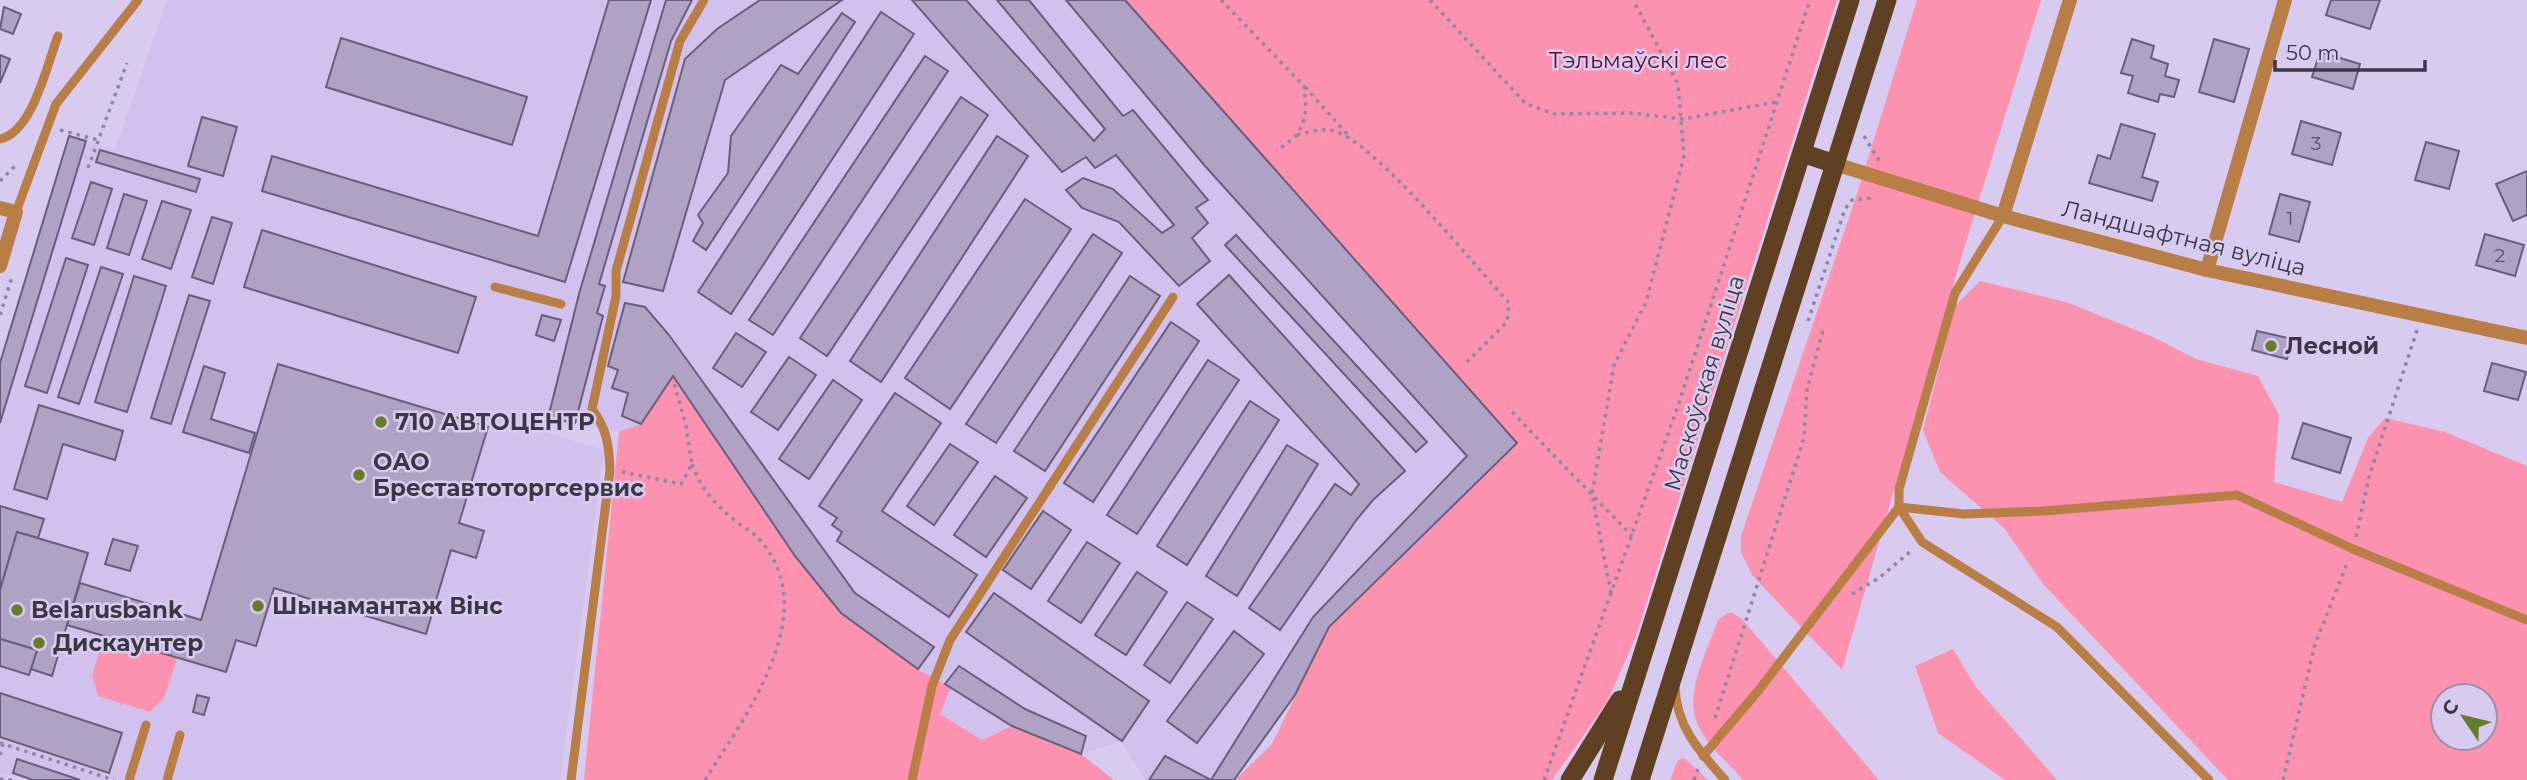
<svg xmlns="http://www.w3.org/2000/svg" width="2527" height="780" viewBox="0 0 2527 780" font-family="Montserrat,sans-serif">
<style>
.built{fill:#d2c1ed}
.green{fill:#fc92b0;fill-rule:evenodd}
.building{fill:#b0a2c5;stroke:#6a5d7d;stroke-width:2}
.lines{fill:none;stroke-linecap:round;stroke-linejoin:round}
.path{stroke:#9187a1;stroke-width:3.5;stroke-dasharray:3.5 5;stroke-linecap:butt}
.service{stroke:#b87e46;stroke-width:9}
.minor{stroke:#b87e46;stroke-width:14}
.trunk{stroke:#604022;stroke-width:19}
.poi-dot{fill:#667b2c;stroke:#d9cbf0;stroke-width:2.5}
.labels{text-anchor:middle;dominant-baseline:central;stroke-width:5;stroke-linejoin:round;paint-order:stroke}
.number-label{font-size:19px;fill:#595265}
.park-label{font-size:23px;fill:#5e092d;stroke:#d9cbf0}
.street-label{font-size:23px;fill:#3c3745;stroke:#d9cbf0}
.poi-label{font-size:23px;font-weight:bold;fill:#3c3745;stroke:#d9cbf0;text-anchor:start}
</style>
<rect width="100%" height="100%" fill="#d9cbf0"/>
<polygon class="built" points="167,0 1125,0 1517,443 1329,627 1295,695 1234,780 1145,780 1121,741 1081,754 1012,726 982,740 940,714 950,687 918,669 841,613 795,556 641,424 619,432 549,418 545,432 604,450 560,780 33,780 0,773 0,363 69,136 115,150"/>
<g class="green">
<polygon points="1125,0 1837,0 1635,639 1607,702 1552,780 1235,780 1272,744 1329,627 1517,443"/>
<polygon points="1917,0 2041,0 1962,255 1842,670 1752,575 1741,552 1741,536 1857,194"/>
<path d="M1980 281 2069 303 2153 337 2196 359 2258 376 2279 415 2274 482 2342 502 2368 438 2385 418 2445 432 2527 466V780H2228L2044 585 2004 528 1940 472 1923 430 1955 306ZM2443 696H2485V738H2443Z"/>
<polygon points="673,376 795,556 841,613 917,669 951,687 940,714 982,740 1012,726 1081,754 1114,780 584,780 619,432 641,424"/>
<path d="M1727 613H1733L1743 620 1879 780H1743C1729 763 1707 746 1698 725 1683 694 1708 650 1718 620Z"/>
<polygon points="105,636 177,658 164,698 150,712 98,696 92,675"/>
<polygon points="1953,649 1976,687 2057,780 2005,780 1938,733 1915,666"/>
<polygon points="1684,758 1708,780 1670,780 1678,760"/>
</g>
<g class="building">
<polygon points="609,0 651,0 565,282 262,191 272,156 538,236"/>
<polygon points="666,0 692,0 671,41 599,284 605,286 597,313 603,316 575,423 548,418 579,294"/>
<polygon points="760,0 842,0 725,80 663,291 623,282 685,59 717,29"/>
<polygon points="912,0 966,0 1094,141 1105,129 997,0 1029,0 1123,116 1133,110 1208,200 1196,208 1208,223 1192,238 1210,261 1179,286 1119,222 1082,208 1066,190 1083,178 1113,189 1162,233 1174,225 1116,155 1095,168 1086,157 1062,172"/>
<polygon points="1066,0 1125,0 1517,443 1329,627 1295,695 1234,780 1211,780 1313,617 1467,456 1205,166"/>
<polygon points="2331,0 2380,0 2370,29 2326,15"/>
<polygon points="4,7 21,14 13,34 0,29"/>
<polygon points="881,12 914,34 731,314 698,292"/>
<polygon points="842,13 855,22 706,250 693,241 703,223 698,215 728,173 731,136 781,65 798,74"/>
<polygon points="341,38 527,97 512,145 326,87"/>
<polygon points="2132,39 2154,46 2151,58 2168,64 2165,76 2179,80 2174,97 2160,94 2158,102 2128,93 2133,76 2121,73"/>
<polygon points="2214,39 2249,49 2234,102 2199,92"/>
<polygon points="2320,52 2360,64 2353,89 2312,77"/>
<polygon points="0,55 10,59 0,83"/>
<polygon points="925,56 948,71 773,335 749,320"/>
<polygon points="961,97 988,115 827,356 800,338"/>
<polygon points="202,117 237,127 223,176 188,166"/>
<polygon points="2301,121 2341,133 2332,165 2292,154"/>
<polygon points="2121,124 2155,134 2142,177 2158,182 2152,201 2089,183 2098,155 2110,159"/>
<polygon points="69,136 86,141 0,423 0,363"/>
<polygon points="997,136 1028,156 881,382 850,361"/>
<polygon points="2426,142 2459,151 2449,189 2415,180"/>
<polygon points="100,150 200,179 196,192 96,162"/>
<polygon points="2527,171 2527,215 2513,221 2496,184"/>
<polygon points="91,182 112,189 94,245 72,238"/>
<polygon points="124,194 147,201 129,255 107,248"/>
<polygon points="2280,194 2310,202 2299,242 2269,234"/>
<polygon points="1025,199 1071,229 950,409 905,378"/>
<polygon points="162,201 191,210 171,269 142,259"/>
<polygon points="212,217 232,223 213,284 192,277"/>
<polygon points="262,230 476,297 458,353 244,287"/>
<polygon points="1093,234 1122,253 996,443 966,424"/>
<polygon points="2485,234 2524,245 2515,276 2476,265"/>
<polygon points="1236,235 1427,442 1416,452 1225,245"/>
<polygon points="66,258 88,265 47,393 25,386"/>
<polygon points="101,267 123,274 79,404 58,397"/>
<polygon points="1229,275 1405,471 1373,500 1357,519 1280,630 1249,608 1335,484 1351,495 1359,484 1197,304"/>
<polygon points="134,276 166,286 127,412 95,402"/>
<polygon points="1130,276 1160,296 1045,471 1014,451"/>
<polygon points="189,295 210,301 171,424 151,418"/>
<polygon points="625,303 645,307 669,335 855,593 934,647 918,669 841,613 795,556 673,376 641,424 622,416 628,393 612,388 618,370 608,366"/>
<polygon points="542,315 561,320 554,341 536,335"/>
<polygon points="1171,322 1199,341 1093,502 1064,483"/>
<polygon points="2257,331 2292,339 2287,359 2252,350"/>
<polygon points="736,333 766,352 742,387 713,368"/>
<polygon points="789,357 816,375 778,430 751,412"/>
<polygon points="1208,360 1239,380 1137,534 1107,515"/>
<polygon points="2492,363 2526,372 2518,400 2484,391"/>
<polygon points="278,364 488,427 459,523 484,531 476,558 451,550 426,634 274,588 256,646 236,640 226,672 67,625 80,583 201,620"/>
<polygon points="204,366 225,373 211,419 255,433 249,453 183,432"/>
<polygon points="833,380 862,400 809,479 779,459"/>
<polygon points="895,393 941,423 882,511 977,575 949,617 837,541 842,532 832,525 837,518 819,506"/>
<polygon points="1250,401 1279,420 1187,565 1157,546"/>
<polygon points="39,405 123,431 115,460 63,444 47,499 14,489"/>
<polygon points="2303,423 2351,438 2340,473 2292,458"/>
<polygon points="950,444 978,462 934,525 907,506"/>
<polygon points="1287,445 1318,464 1237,596 1206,576"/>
<polygon points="995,476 1027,498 986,557 954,535"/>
<polygon points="0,506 44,519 38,538 17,532 0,590"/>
<polygon points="1043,511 1071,530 1031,589 1003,570"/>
<polygon points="17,532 88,553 52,676 31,669 37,650 0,639 0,590"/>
<polygon points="113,539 138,546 130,571 105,564"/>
<polygon points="1087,542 1120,563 1081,623 1048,601"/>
<polygon points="1137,572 1167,592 1126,655 1095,635"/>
<polygon points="994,593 1149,701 1122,741 966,632"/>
<polygon points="1187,602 1213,619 1170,683 1144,665"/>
<polygon points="1234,631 1264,654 1197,743 1167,721"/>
<polygon points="0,639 37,650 29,675 0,666"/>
<polygon points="959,666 1025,709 1086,736 1081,754 1012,726 945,684"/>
<polygon points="0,693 122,733 109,773 0,737"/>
<polygon points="197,695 209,698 204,715 193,712"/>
<polygon points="1165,756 1211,780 1149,780"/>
<polygon points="17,759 80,780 33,780 13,773"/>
</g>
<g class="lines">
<g class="path">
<polyline points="1221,0 1304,86 1306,109 1303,123 1297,135 1277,151"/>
<polyline points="1430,0 1526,104 1555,114 1631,113 1683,119 1776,102"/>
<polyline points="1305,87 1349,136"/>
<polyline points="60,130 98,140"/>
<path d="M1297 135C1309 132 1322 128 1334 131 1374 141 1477 268 1509 303L1507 322 1467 362"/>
<polyline points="1864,136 1880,162"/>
<polyline points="88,168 127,63"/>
<polyline points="0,181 18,163"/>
<polyline points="0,315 12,277"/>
<polyline points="1808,321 1845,209 1852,200 1870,198 1871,193"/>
<polyline points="1512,412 1632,536"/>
<path d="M692 464C701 489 716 506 737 522 744 528 753 532 758 538 826 610 745 716 705 780"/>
<polyline points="622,472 681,484 692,464 686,426 674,383"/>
<polyline points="2356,537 2369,477 2417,330"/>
<polyline points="1611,593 1592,494 1614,365 1646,302 1684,156 1678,84 1633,0"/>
<polyline points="1852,594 1879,578 1911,551"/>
<polyline points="1715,718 1804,438 1807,389 1824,327"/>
<polyline points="0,743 114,780"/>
<polyline points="0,755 3,744"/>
<polyline points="0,779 13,780"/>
<polyline points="1544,780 1678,406 1810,0"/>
<polyline points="1694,780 1698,769"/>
<polyline points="2283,780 2315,644 2348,561"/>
</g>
<g class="service">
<path d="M0 139C33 132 47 64 58 36"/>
<polyline points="16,212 56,104 138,0"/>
<polyline points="2003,216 1955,293 1899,489 1899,507 1922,542 2057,627 2209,780"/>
<polyline points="495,287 561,304"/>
<path d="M1675 686C1676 726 1699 751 1725 780"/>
<polyline points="1703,756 1758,691 1899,507 1964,514 2044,511 2237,495 2353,549 2527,620"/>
<polyline points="129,780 146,725"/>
<polyline points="167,780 180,735"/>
<path d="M571 780 610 470C609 445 607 429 592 409L616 296V271L680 41 704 0"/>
<polyline points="912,780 932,686 950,640 1173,297"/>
</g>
<g class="minor">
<polyline points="1835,164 2003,216 2207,270 2527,338"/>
<polyline points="0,208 16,212 0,266"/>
<polyline points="2003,216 2070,0"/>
<polyline points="2207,270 2285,0"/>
</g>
<g class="trunk">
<polyline points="1802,153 1835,164"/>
<polyline points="1570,780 1620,700"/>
<polyline points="1603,780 1850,0"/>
<polyline points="1640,780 1887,0"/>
</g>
</g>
<g class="poi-dot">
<circle cx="2271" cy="346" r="7"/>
<circle cx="381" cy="422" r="7"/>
<circle cx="359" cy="475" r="7"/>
<circle cx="258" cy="606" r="7"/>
<circle cx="17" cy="610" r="7"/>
<circle cx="39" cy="643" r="7"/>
</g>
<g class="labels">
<g class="number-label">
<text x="2316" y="143">3</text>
<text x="2290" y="218">1</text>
<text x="2500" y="255">2</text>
</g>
<g class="park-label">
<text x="1638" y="60">Тэльмаўскі лес</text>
</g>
<g class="street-label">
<text transform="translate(2184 238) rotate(14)">Ландшафтная вуліца</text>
<text transform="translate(1704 383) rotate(-73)">Маскоўская вуліца</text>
</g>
<g class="poi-label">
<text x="2285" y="346">Лесной</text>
<text x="395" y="422">710 АВТОЦЕНТР</text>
<text x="373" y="462">ОАО<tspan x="373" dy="26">Бреставтоторгсервис</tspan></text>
<text x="272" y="606">Шынамантаж Вінс</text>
<text x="31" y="610">Belarusbank</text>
<text x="53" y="643">Дискаунтер</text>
</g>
</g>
<g transform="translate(2464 717) rotate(305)"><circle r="33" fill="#d9cbf0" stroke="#9a90ac" stroke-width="2"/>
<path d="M0-5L12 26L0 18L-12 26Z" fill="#667b2c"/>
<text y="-10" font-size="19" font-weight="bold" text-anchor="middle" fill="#3c3745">С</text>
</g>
<path d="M2275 60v10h150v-10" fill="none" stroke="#3c3745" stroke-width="3.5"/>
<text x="2286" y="60" font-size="21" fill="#3c3745" stroke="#d9cbf0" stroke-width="5" paint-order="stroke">50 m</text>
</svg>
